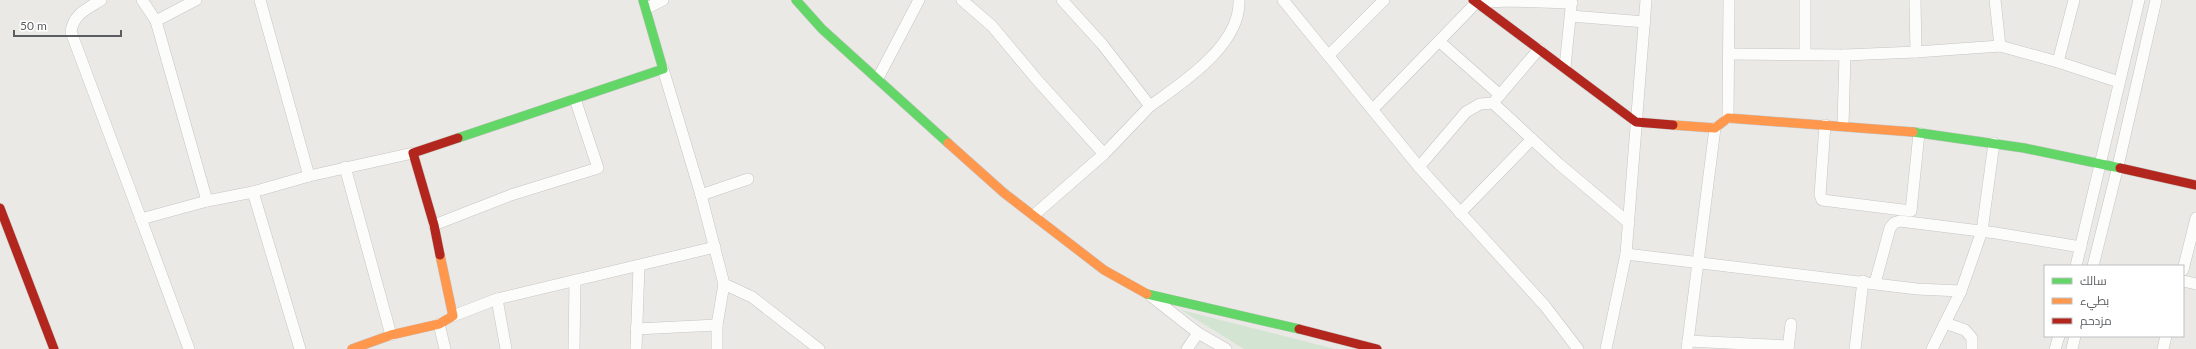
<svg xmlns="http://www.w3.org/2000/svg" width="2196" height="349" viewBox="0 0 2196 349" font-family="Lato,Cairo,sans-serif">
<style>
.green{fill:#d4e4d3}
.lines{fill:none;stroke-linecap:round;stroke-linejoin:round}
.street-casing{stroke:#c6c5c5;stroke-width:12}
.fast-casing{stroke:#c5c5c5;stroke-width:10}
.slow-casing{stroke:#c5c5c5;stroke-width:10}
.jam-casing{stroke:#c5c5c5;stroke-width:10}
.street{stroke:#fcfcfb;stroke-width:11}
.fast{stroke:#63d668;stroke-width:9}
.slow{stroke:#ff974d;stroke-width:9}
.jam{stroke:#b3261e;stroke-width:9}
</style>
<rect width="100%" height="100%" fill="#eae9e5"/>
<polygon class="green" points="1181,310 1335,349 1244,349"/>
<g class="lines">
<defs>
<g id="street">
<path d="M101 0C87 9 73 14 71 32L141 219 207 201 253 192 309 176 413 153"/>
<polyline points="142,0 156,21 196,0"/>
<polyline points="260,0 309,176"/>
<polyline points="962,0 992,26 1038,81 1104,154"/>
<polyline points="1283,0 1419,167 1545,306 1578,349"/>
<polyline points="1915,0 1916,52 2000,46 2058,62 2119,82"/>
<polyline points="1995,0 2000,46"/>
<polyline points="647,8 663,0"/>
<polyline points="1571,16 1645,22"/>
<polyline points="156,21 207,201"/>
<polyline points="1440,42 1500,95"/>
<polyline points="1729,54 1845,55 1916,52"/>
<polyline points="1805,54 1805,0"/>
<polyline points="1329,55 1384,0"/>
<polyline points="2058,62 2074,0"/>
<polyline points="1565,67 1571,8"/>
<polyline points="663,69 701,195 724,284 752,297 819,349"/>
<polyline points="878,78 919,0"/>
<polyline points="1493,103 1559,164 1629,223"/>
<path d="M1150 106C1182 83 1241 45 1239 0"/>
<polyline points="1373,109 1476,3 1506,1 1572,3"/>
<polyline points="1728,118 1729,0"/>
<polyline points="1825,125 1820,195 1822,200 1911,211 1919,133"/>
<polyline points="1843,125 1845,55"/>
<polyline points="345,167 391,335"/>
<polyline points="1419,167 1466,112 1480,104 1493,103 1539,49"/>
<polyline points="253,192 300,349"/>
<polyline points="701,195 748,179"/>
<polyline points="1460,213 1532,139"/>
<polyline points="1034,215 1104,154 1150,106 1102,44 1062,0"/>
<polyline points="141,219 189,349"/>
<polyline points="434,225 511,195 598,168 575,99"/>
<polyline points="1626,254 1917,289 1961,291 1932,349"/>
<polyline points="2076,266 2139,0"/>
<polyline points="2093,266 2118,166 2156,0"/>
<polyline points="2183,270 2196,218"/>
<polyline points="2183,281 2196,284"/>
<polyline points="1875,283 1890,228 1894,223 1900,221 1996,233 2081,247"/>
<polyline points="1961,291 1982,231 1994,143"/>
<polyline points="1152,297 1198,333 1226,349"/>
<polyline points="497,299 506,349"/>
<polyline points="453,316 497,299 715,247"/>
<polyline points="1945,323 1965,330 1972,338 1972,349"/>
<polyline points="439,324 445,349"/>
<polyline points="636,329 717,325"/>
<polyline points="1688,341 1788,346"/>
<polyline points="574,349 575,280"/>
<polyline points="636,349 639,266"/>
<polyline points="717,349 717,325 724,284"/>
<polyline points="1187,349 1198,333"/>
<polyline points="1606,349 1626,254 1646,0"/>
<polyline points="1687,349 1715,128"/>
<polyline points="1788,349 1791,324"/>
<polyline points="1855,349 1863,281"/>
<polyline points="2055,349 2059,336"/>
<polyline points="2072,349 2075,336"/>
<polyline points="2163,349 2166,336"/>
</g>
<g id="fast">
<polyline points="796,0 822,29 948,143"/>
<polyline points="1913,132 2024,148 2120,168"/>
<polyline points="458,138 663,69 643,0"/>
<polyline points="1147,294 1299,329"/>
</g>
<g id="slow">
<polyline points="1673,125 1715,128 1728,118 1913,132"/>
<polyline points="948,143 1004,193 1104,270 1147,294"/>
<polyline points="352,349 391,335 439,324 453,316 440,255"/>
</g>
<g id="jam">
<polyline points="1473,0 1636,122 1673,125"/>
<polyline points="2120,168 2196,185"/>
<polyline points="0,208 54,349"/>
<polyline points="440,255 434,225 413,153 458,138"/>
<polyline points="1299,329 1377,349"/>
</g>
</defs>
<use href="#street" class="street-casing"/>
<use href="#fast" class="fast-casing"/>
<use href="#slow" class="slow-casing"/>
<use href="#jam" class="jam-casing"/>
<use href="#street" class="street"/>
<use href="#fast" class="fast"/>
<use href="#slow" class="slow"/>
<use href="#jam" class="jam"/>
</g>
<rect x="2044" y="265" width="140" height="72" fill="#ffffff" stroke="#bdbfc0"/>
<rect x="2052" y="278" width="20" height="6" fill="#63d668" stroke="#bdbfc0"/>
<text x="2080" y="285" font-size="12" fill="#5b5e61">سالك</text>
<rect x="2052" y="298" width="20" height="6" fill="#ff974d" stroke="#bdbfc0"/>
<text x="2080" y="305" font-size="12" fill="#5b5e61">بطيء</text>
<rect x="2052" y="318" width="20" height="6" fill="#b3261e" stroke="#bdbfc0"/>
<text x="2080" y="325" font-size="12" fill="#5b5e61">مزدحم</text>
<path d="M14 30v6h107v-6" fill="none" stroke="#5b5e61" stroke-width="2"/>
<text x="20" y="30" font-size="12" fill="#5b5e61" stroke="#ffffff" stroke-width="3" paint-order="stroke">50 m</text>
</svg>
